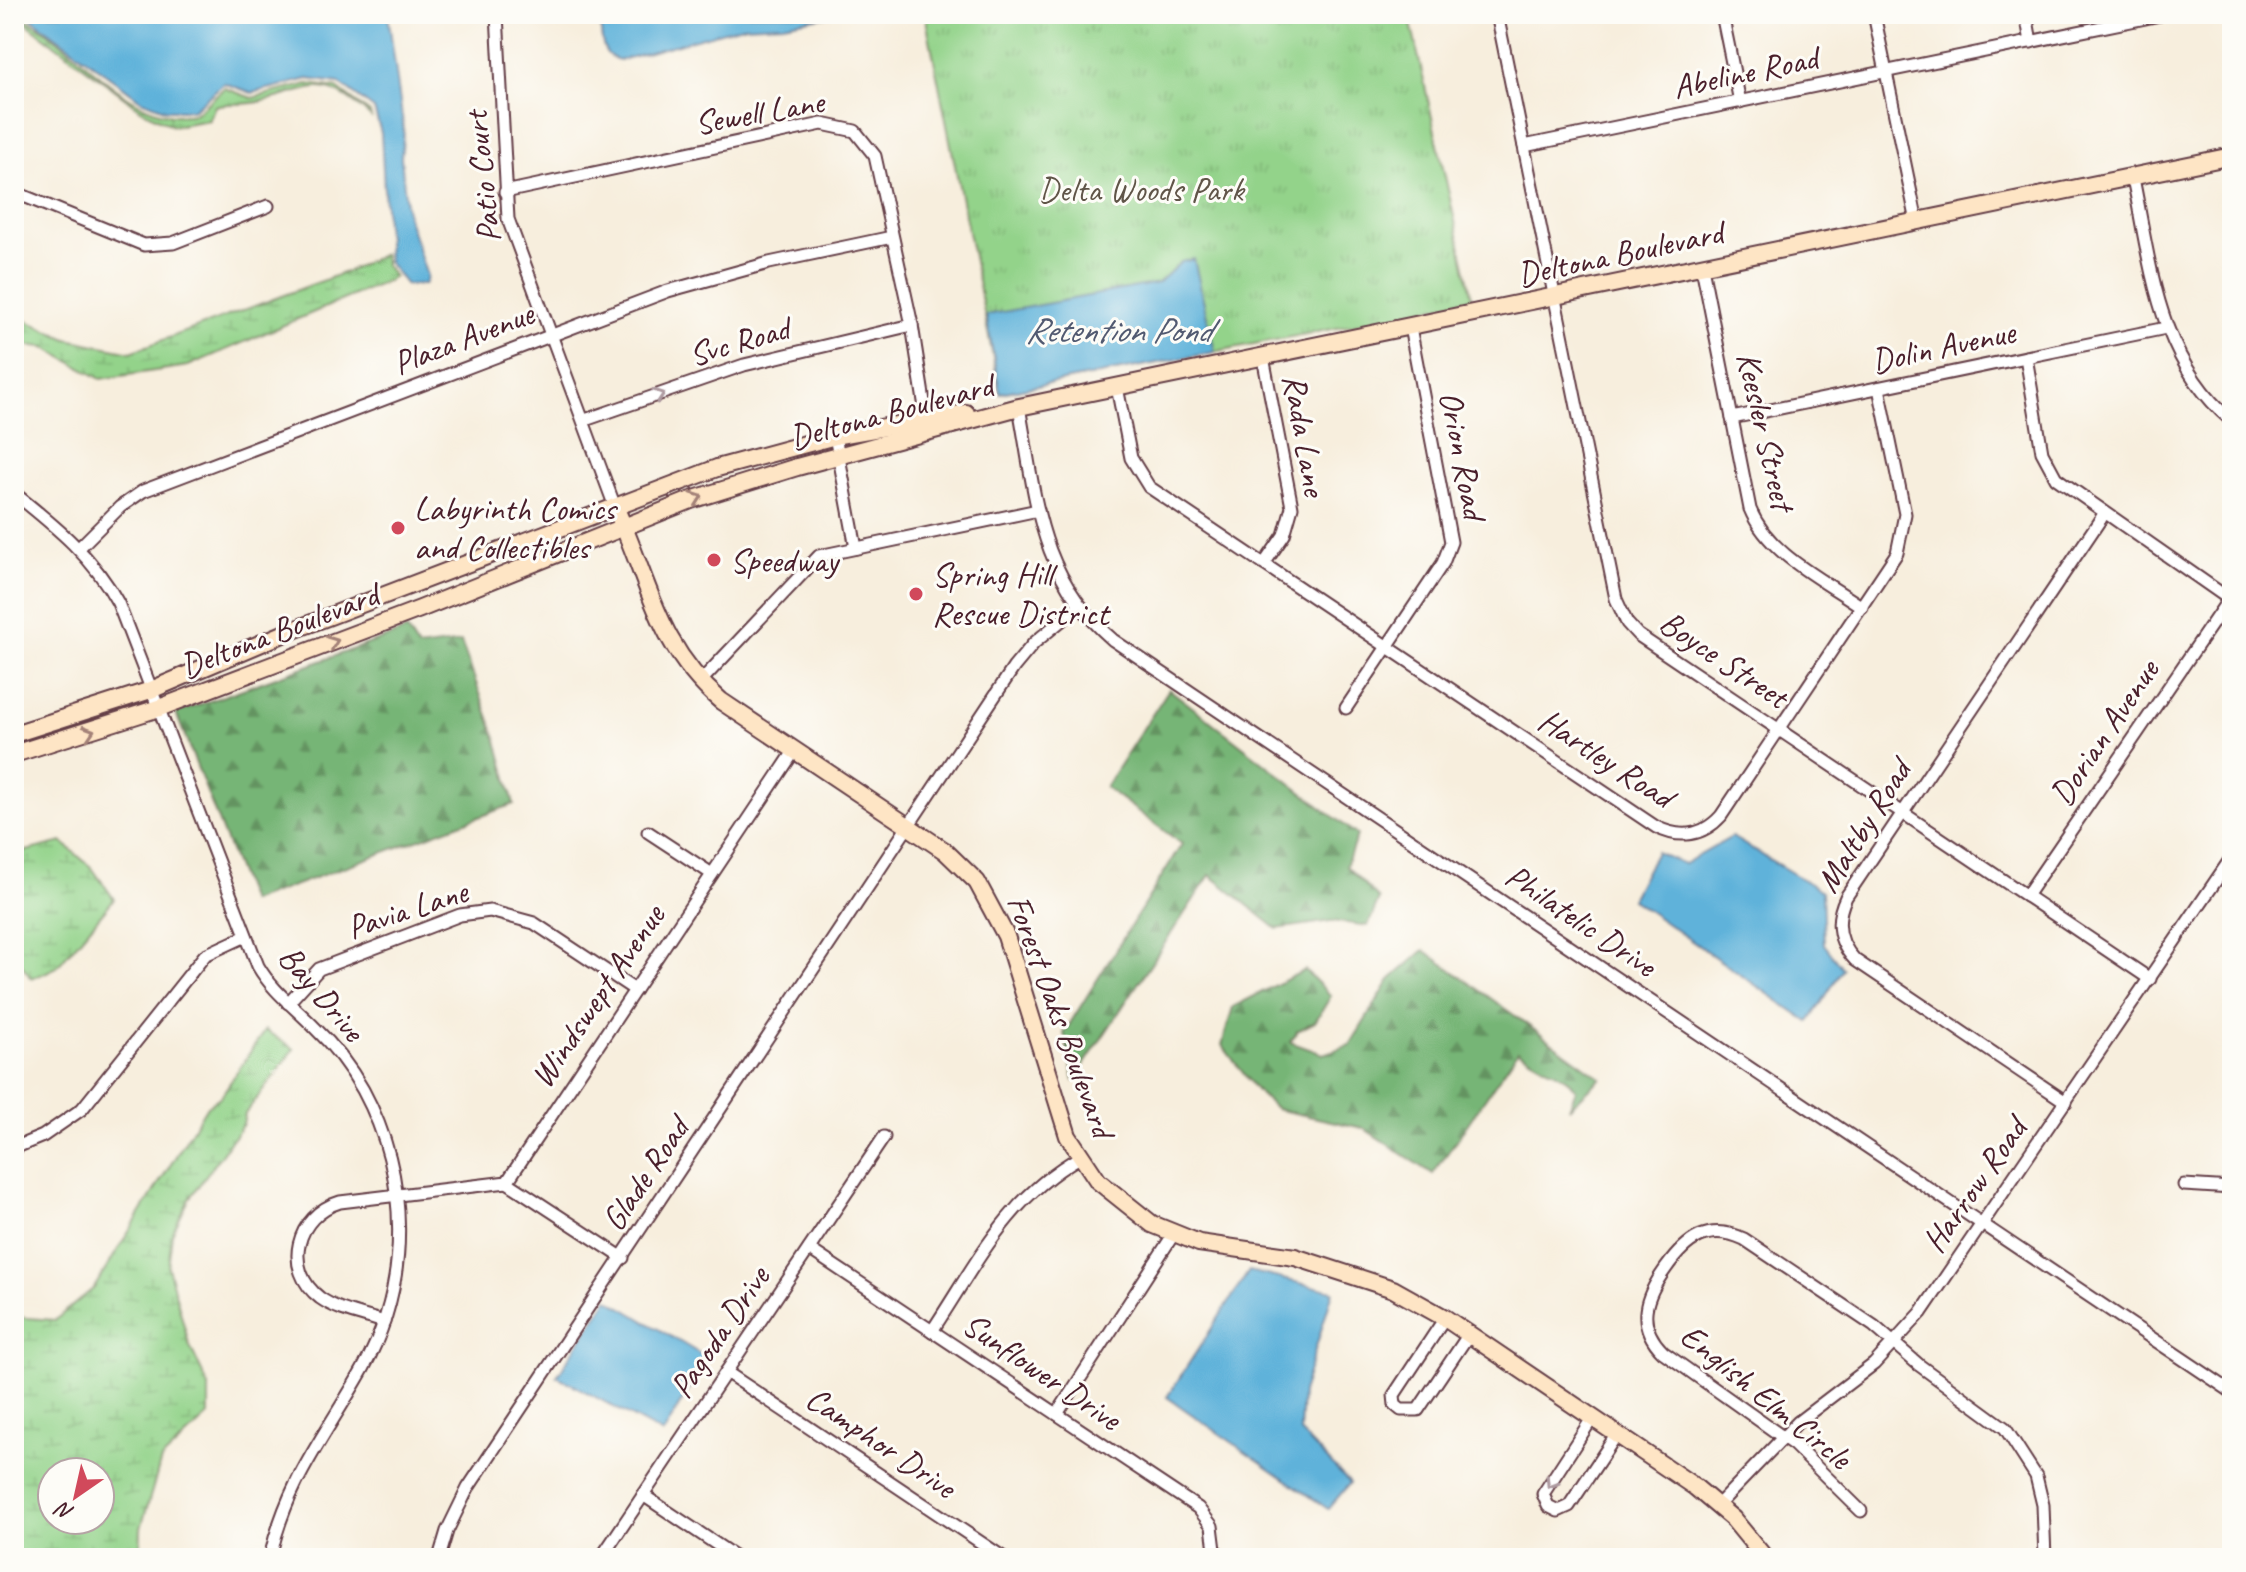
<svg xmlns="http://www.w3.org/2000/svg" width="2246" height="1572" viewBox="0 0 2246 1572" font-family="Caveat,sans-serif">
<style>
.forest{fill:url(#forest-firs);stroke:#606a50;stroke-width:2}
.wetland{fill:url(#wetland-marsh);stroke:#6e795a;stroke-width:2;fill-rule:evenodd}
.park{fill:url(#park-tufts);stroke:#6e795a;stroke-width:2}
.water{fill:#5eb2da;stroke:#546882;stroke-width:2}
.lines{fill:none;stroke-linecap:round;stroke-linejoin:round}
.street-casing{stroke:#643e46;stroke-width:15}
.secondary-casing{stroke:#643e46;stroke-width:20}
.street{stroke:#fff;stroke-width:11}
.secondary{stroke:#fee5c5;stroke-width:16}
.oneway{stroke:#ae9aa0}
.oneway2{stroke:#a48278}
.poi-dot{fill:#d1495b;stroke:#fdfcf7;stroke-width:3}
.labels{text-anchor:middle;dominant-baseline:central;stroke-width:6;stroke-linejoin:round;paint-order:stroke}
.street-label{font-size:34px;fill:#4a1f2b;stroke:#fdfcf7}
.park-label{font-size:34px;fill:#605548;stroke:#fdfcf7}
.poi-label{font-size:34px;fill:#4a1f2b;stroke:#fdfcf7;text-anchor:start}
.water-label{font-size:36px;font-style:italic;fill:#525a71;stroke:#fdfcf7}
</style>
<defs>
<pattern id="forest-firs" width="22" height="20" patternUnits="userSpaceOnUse" patternTransform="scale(2)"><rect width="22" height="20" fill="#76b576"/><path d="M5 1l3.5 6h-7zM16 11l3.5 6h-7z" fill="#639361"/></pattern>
<pattern id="wetland-marsh" width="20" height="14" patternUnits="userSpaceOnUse" patternTransform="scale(2)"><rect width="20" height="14" fill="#93d38a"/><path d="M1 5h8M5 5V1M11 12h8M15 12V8" fill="none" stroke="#80b577"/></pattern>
<pattern id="park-tufts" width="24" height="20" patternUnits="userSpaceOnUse" patternTransform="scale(2)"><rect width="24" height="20" fill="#93d38a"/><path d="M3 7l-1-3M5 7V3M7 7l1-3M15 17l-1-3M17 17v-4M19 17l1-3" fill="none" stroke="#80b577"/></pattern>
</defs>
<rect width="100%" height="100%" fill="#fdfcf7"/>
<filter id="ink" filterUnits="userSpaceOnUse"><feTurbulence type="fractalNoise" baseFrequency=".0125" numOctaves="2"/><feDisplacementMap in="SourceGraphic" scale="16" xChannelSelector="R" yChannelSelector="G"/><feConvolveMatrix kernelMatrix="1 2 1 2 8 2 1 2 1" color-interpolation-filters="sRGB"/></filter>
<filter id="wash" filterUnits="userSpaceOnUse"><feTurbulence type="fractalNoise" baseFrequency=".006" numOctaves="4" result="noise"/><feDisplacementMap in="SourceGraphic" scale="32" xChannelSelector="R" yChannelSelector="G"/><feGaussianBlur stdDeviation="1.8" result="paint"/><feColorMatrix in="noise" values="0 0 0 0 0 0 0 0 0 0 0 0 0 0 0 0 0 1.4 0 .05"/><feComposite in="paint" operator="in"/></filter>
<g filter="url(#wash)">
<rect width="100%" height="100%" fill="#f7eedd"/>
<g class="forest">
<polygon points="407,630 418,648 461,642 496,737 514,804 250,902 176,713"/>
<polygon points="1169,689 1357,835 1346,866 1379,899 1368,926 1332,921 1277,929 1210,875 1074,1080 1064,1033 1182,844 1105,787"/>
<polygon points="1424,950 1601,1078 1569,1108 1576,1090 1567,1079 1518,1051 1433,1174 1363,1128 1276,1109 1256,1090 1222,1045 1233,1007 1305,970 1331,996 1315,1022 1297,1031 1290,1042 1323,1054 1350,1045 1390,980"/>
</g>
<g class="wetland">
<path d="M14 14C73 34 126 128 195 114L224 88 252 98 308 84 337 88 370 113 371 117C316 67 312 95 252 103 239 105 228 102 215 106L209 120 173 126 143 111Z"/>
<polygon points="384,254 385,265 394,277 387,281 188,366 101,379 44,347 14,344 14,315 67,339 131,352 346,272"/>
<polygon points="62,842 92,868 114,899 57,967 32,979 14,954 14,854"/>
<path d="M265 1030 294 1049 245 1114 243 1124 189 1199 172 1234 168 1267 189 1344 209 1387V1415L161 1460 141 1528 140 1558H14V1317L55 1320 94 1288 207 1106 221 1096ZM100 1472V1520H52V1472Z"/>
</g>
<polygon class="park" points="925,14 1409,14 1472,298 1394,317 1000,393"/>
<g class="water">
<polygon points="26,14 388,14 404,131 401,157 407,215 427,276 425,284 406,285 388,262 381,133 374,109 339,83 308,79 252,93 224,83 193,110 167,110 141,100"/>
<path d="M599 14H838L783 24 742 26 621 60C597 57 603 33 599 14Z"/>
<polygon points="1194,259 1215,352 1000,393 986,315 1158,283 1181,262"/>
<polygon points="1732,837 1822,891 1824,944 1843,969 1809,1022 1631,899 1656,852 1684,864"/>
<polygon points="1249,1271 1333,1291 1302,1393 1300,1432 1350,1483 1328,1509 1167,1397"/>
<polygon points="608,1299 707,1358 663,1434 557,1376"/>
</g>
</g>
<g filter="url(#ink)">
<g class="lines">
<defs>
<g id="street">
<polyline points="497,14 508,219 615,507"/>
<polyline points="1497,14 1616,599 1627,623 1638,635 2150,979"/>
<polyline points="1722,14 1740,102"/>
<polyline points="1874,14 1917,222"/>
<polyline points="2026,14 2031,42"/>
<polyline points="1524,146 2165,14"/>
<path d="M2133 178C2151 266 2158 360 2232 421"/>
<polyline points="14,192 144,245 173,243 268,206"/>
<polyline points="505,192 822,124 855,131 875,156 912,325 928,427"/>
<path d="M1702 267 1750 509C1769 555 1822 579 1862 607"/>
<polyline points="1263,357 1292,507 1284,535 1264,564"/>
<polyline points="2026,357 2042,452 2056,478 2232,601"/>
<path d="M1117 387 1131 458 1149 487 1656 827C1680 839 1703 836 1721 816L1897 553 1905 514 1879 388"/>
<path d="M1019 407C1036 498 1038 576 1113 640L2232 1392"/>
<polyline points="1732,418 2166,328"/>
<polyline points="585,420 744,365 912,325"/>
<polyline points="835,436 856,548"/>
<path d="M14 493C55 526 92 555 118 603L258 966C273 992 295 1007 315 1028 334 1046 350 1067 363 1090 410 1177 411 1283 363 1369 326 1435 286 1482 270 1558"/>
<polyline points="80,547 120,507 143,491 668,291 769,263 892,237"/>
<polyline points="700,682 819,556 1038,510"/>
<polyline points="1346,708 1443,563 1451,542 1410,327"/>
<polyline points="648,832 712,874"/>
<polyline points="2026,896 2229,599"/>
<polyline points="288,1003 319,969 460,915 490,911 534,923 635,990"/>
<path d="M2066 1102 1855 960C1837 941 1835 920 1846 897L2104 514"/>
<polyline points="14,1148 43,1136 82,1109 205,955 246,936"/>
<polyline points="507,1182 623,1258"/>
<polyline points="2184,1185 2232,1188"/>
<polyline points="809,1249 1198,1508 1212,1526 1216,1558"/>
<polyline points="1445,1318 1394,1395 1395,1405 1401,1410 1418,1410 1469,1334"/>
<path d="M384 1322C363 1315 338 1311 320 1298 282 1269 296 1215 340 1202L507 1182 795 750"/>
<path d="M932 1331C977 1263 1007 1198 1080 1157"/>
<polyline points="726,1372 1004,1558"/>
<polyline points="1057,1414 1173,1235"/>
<polyline points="1593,1417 1543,1494 1548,1506 1558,1511 1569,1506 1617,1434"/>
<polyline points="643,1495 737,1558"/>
<polyline points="1718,1505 1798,1422 1874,1364 1921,1313 2232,857"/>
<path d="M1861 1511 1794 1445 1663 1352C1635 1324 1645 1297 1666 1268 1686 1240 1708 1222 1744 1239L1874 1326 1919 1365 2005 1428 2036 1476 2043 1505 2045 1558"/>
<polyline points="439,1558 447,1531 468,1488 1014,667 1034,643 1079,606"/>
<polyline points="601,1558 884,1137"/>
</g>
<g id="secondary">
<path d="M615 507C649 579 656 646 721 701L945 851 977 882 1006 936 1068 1136 1098 1181 1152 1224 1199 1243 1295 1257 1393 1289 1445 1318 1695 1487 1733 1519 1765 1558"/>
<polyline points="14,734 151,690 283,634 717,468 839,435 966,413"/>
<polyline points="14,754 159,708 420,609 691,500 797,467 1019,407 2232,156"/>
</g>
</defs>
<use href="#street" class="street-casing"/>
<use href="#secondary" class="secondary-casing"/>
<use href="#street" class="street"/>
<use href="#secondary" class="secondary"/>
</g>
<defs><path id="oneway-chevron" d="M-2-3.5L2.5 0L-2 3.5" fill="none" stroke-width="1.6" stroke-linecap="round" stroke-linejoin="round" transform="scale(2)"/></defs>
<g class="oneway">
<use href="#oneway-chevron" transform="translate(659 395) rotate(-19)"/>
<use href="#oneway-chevron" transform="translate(1551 1483) rotate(122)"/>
</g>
<g class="oneway2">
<use href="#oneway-chevron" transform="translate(697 498) rotate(-20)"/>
<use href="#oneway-chevron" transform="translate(333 642) rotate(-21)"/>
<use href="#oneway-chevron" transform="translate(89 732) rotate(-18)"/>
</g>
</g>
<g class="poi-dot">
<circle cx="398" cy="528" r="8"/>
<circle cx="714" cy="560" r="8"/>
<circle cx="916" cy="594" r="8"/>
</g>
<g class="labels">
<g class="street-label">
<text transform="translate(1745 72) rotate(-12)">Abeline Road</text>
<text transform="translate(759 112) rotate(-10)">Sewell Lane</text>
<text transform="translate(482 177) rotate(-96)">Patio Court</text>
<text transform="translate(1620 253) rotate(-12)">Deltona Boulevard</text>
<text transform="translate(463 338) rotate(-21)">Plaza Avenue</text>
<text transform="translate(739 341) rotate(-16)">Svc Road</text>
<text transform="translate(1943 346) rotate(-12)">Dolin Avenue</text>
<text transform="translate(891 411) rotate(-15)">Deltona Boulevard</text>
<text transform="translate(1766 431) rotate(77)">Keesler Street</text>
<text transform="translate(1305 435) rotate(80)">Rada Lane</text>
<text transform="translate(1463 455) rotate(79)">Orion Road</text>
<text transform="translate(279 630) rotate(-21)">Deltona Boulevard</text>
<text transform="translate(1724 659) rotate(34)">Boyce Street</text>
<text transform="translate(2104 732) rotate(-56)">Dorian Avenue</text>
<text transform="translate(1606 758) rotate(33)">Hartley Road</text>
<text transform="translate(1863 826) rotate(-58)">Maltby Road</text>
<text transform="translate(407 909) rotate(-18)">Pavia Lane</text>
<text transform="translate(1581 920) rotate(34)">Philatelic Drive</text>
<text transform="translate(322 993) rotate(50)">Bay Drive</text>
<text transform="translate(597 996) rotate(-56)">Windswept Avenue</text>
<text transform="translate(1061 1016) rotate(70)">Forest Oaks Boulevard</text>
<text transform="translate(645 1174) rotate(-56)">Glade Road</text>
<text transform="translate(1974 1185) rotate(-55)">Harrow Road</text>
<text transform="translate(719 1332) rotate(-56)">Pagoda Drive</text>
<text transform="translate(1042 1371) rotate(34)">Sunflower Drive</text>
<text transform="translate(1766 1396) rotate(39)">English Elm Circle</text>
<text transform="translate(881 1442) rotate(34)">Camphor Drive</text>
</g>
<g class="park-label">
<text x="1141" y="189">Delta Woods Park</text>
</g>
<g class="poi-label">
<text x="414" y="508">Labyrinth Comics<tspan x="414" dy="39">and Collectibles</tspan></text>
<text x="730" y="560">Speedway</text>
<text x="932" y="574">Spring Hill<tspan x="932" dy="39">Rescue District</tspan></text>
</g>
<g class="water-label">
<text x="1118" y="330">Retention Pond</text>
</g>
</g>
<rect width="2246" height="1572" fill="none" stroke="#fdfcf7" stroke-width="48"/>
<g transform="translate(76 1496) rotate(214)"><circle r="38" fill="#fdfcf7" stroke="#b5a4a5" stroke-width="2"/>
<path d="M0-6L14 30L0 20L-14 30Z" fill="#d1495b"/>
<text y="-12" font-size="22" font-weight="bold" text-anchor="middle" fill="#4a1f2b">N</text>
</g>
</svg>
